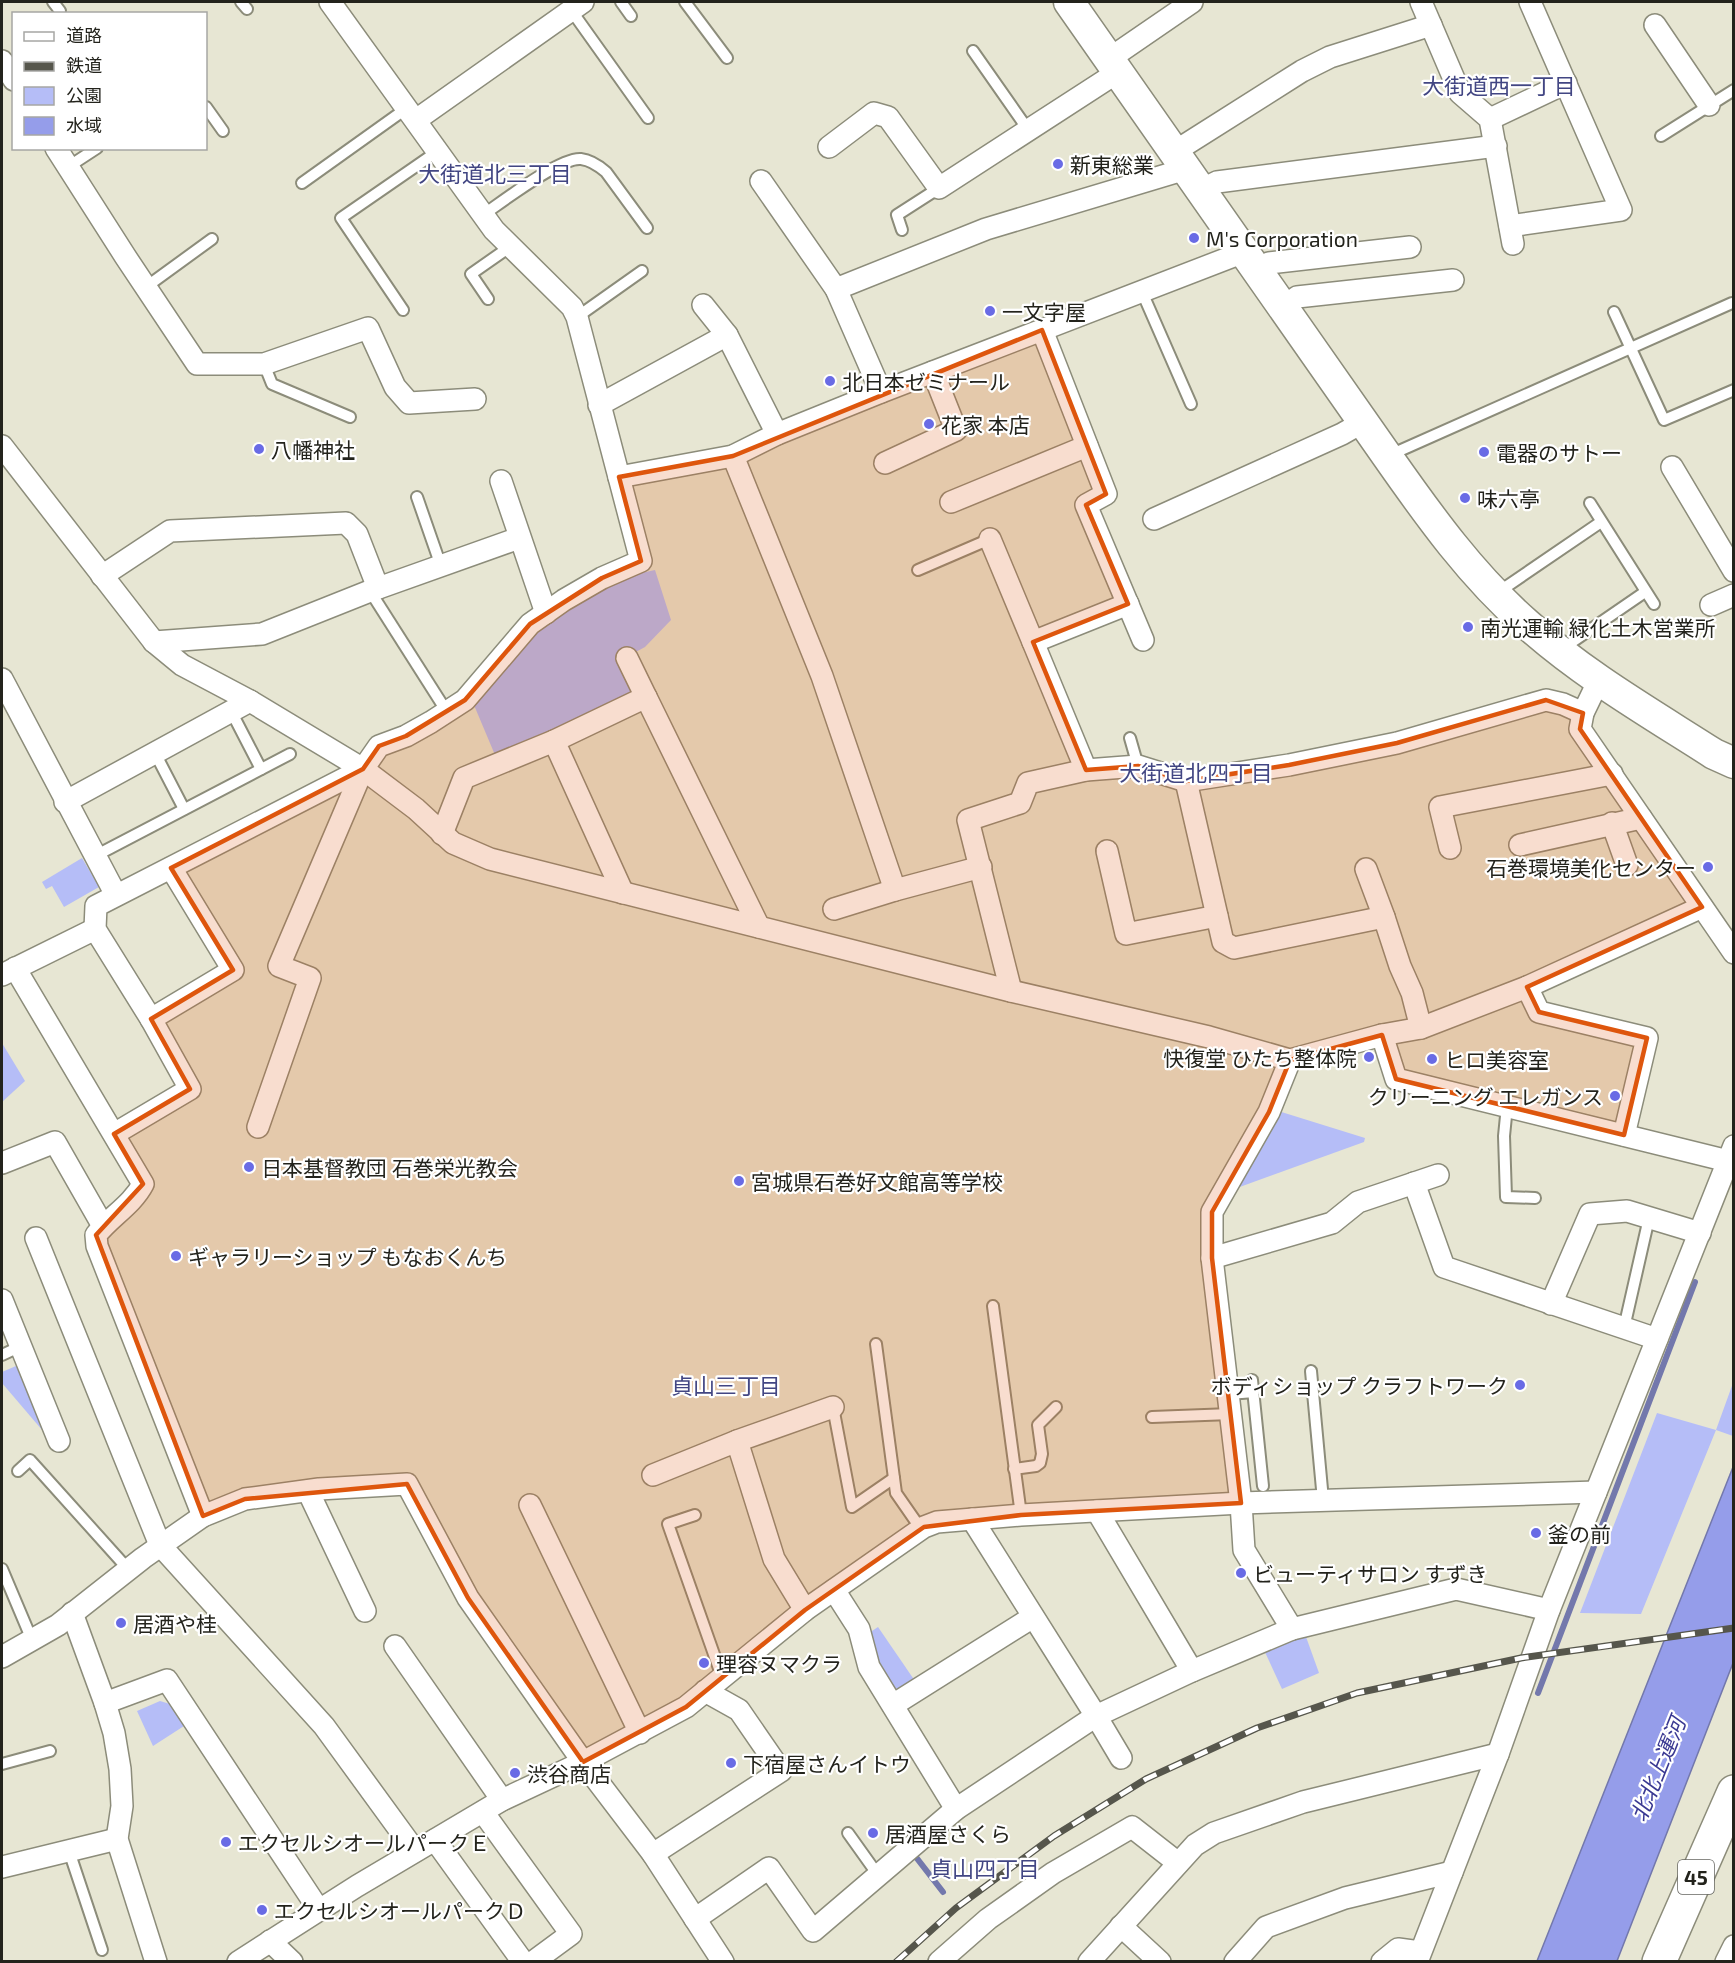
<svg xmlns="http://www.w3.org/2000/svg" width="1735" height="1963" viewBox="0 0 1735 1963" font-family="'Exo 2','Noto Sans JP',sans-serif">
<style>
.green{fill:#b5bdf7}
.water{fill:#959dea;stroke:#7378ac;stroke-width:1.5}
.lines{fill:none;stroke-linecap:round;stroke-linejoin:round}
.stream{stroke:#7378ac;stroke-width:6}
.lane-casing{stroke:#8c8c7a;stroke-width:14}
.street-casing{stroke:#8c8c7a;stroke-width:24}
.secondary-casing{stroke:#8c8c7a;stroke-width:33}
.highway-casing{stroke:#8c8c7a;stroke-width:36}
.lane{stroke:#fff;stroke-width:10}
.street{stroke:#fff;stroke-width:21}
.secondary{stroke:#fff;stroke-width:30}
.highway{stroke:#fff;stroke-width:33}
.rail-casing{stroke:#56564c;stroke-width:7}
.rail{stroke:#fff;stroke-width:4.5;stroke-dasharray:14;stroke-linecap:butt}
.marked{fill:#de560d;fill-opacity:0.2;stroke:#de560d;stroke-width:4.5;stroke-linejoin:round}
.poi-dot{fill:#696be5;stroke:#fff;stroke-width:2}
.labels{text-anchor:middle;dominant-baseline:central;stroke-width:4.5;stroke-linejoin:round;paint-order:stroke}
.shield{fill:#fff;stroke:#656560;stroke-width:1.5}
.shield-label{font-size:20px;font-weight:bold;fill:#23231c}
.poi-label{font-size:21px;fill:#23231c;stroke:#fff;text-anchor:start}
.neighbourhood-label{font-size:22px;fill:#424683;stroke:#fff}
.water-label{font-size:22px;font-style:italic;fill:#3a3992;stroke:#fff}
</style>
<rect width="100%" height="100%" fill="#e7e6d3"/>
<g class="green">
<polygon points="655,570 671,620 645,647 621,660 633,685 628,696 565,726 495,755 471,698 533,630 609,580"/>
<polygon points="82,858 99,887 64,907 52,886 46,889 42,882"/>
<polygon points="2,1043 25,1081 2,1102"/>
<polygon points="1275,1110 1365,1138 1364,1142 1226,1192"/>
<polygon points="16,1366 24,1369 54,1444 2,1383 2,1372"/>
<polygon points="1733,1383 1733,1436 1716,1430 1641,1614 1580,1613 1657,1413 1716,1430"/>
<polygon points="878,1627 915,1681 903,1689 893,1688 876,1663 869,1633"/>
<polygon points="1305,1634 1319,1673 1282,1689 1264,1650"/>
<polygon points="160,1701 170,1704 184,1726 153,1746 137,1711"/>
</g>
<polygon class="water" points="1733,1467 1733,1663 1617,1961 1537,1961"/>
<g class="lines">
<g class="stream">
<polyline points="1538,1693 1695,1282"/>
<polyline points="912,1852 943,1892"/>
</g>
<defs>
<g id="lane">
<polyline points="53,2 60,11"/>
<polyline points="241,2 247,9"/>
<polyline points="621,2 631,16"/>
<polyline points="685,2 727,58"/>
<polyline points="571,10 648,118"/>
<polyline points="973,51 1029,131"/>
<polyline points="206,107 223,131"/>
<polyline points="1661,136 1734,90"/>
<polyline points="68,167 97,148"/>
<polyline points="302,183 407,108"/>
<path d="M483 215C502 202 560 157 581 159 590 160 599 166 606 172L647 228"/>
<polyline points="902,230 897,215 939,188"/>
<polyline points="146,287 212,239"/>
<polyline points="1142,292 1191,404"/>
<polyline points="488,299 471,274 511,246"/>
<polyline points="403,310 341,218 438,151"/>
<polyline points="1614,312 1664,420 1734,390"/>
<polyline points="577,317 642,271"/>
<polyline points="264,364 272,384 350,417"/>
<polyline points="1390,455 1732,303"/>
<polyline points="417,497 441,566"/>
<polyline points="1590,503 1654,604"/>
<polyline points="918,570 990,539"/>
<polyline points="370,591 447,712"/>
<polyline points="1497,593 1601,522"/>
<polyline points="1562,649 1645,592"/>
<polyline points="231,711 261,769"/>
<polyline points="1130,738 1138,766"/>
<polyline points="155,753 184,809"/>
<polyline points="95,856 290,754"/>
<polyline points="1507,1106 1504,1136 1506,1197 1535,1198"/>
<polyline points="993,1306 1021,1515"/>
<polyline points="1624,1328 1649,1218"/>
<polyline points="876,1344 896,1493 921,1529"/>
<polyline points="2,1355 19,1347"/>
<polyline points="1311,1371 1323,1500"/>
<polyline points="1252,1380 1263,1486"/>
<polyline points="1229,1394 1254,1392"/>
<polyline points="833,1407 852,1507 894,1478"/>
<polyline points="1152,1417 1231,1414"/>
<polyline points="1014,1469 1036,1466 1040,1463 1042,1454 1038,1425 1056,1407"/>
<polyline points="18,1471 30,1460 128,1569"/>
<polyline points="695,1515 668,1524 722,1677"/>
<polyline points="2,1569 32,1640"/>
<polyline points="2,1764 50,1751"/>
<polyline points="848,1833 878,1875"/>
<polyline points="69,1851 102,1950"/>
</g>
<g id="street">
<polyline points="1421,2 1460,93 1490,119 1513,244"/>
<polyline points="1655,25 1709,105"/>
<polyline points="1109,59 1192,2"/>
<polyline points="2,61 14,80"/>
<polyline points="1490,119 1566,83"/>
<polyline points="416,120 583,2"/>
<polyline points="829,147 874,113 888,117 939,188 1118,72"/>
<polyline points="56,148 125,256 197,364 264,364 368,328 395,387 409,403 475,399"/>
<polyline points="1174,152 1302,71 1330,57 1431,25"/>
<polyline points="761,181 836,289 881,392"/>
<polyline points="1201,190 1217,182 1496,146"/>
<polyline points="1510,226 1621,210 1530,2"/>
<polyline points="1258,272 1269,263 1410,247"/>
<polyline points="836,289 986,229 1186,169"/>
<polyline points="703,305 727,335 777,434"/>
<polyline points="1283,307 1297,297 1453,280"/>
<polyline points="1042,330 1106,494 1086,505 1143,640"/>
<polyline points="599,405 727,335"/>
<polyline points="2,446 154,642 182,665 250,701 363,769 416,809 453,843 490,859 1011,991 1209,1037 1290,1060 1382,1035 1421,1028 1527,987 1702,907"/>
<polyline points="733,456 822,676 895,890"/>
<polyline points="885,463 956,430 933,372"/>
<polyline points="1672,467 1734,571"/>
<polyline points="619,477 733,456 777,434 881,392 1244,252"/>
<polyline points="501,481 546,613"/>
<polyline points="951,502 1087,446"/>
<polyline points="1154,519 1342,434 1363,422"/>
<polyline points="990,539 1033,642 1128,604"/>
<polyline points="102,576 170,531 346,523 357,534 378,588"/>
<polyline points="1711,605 1734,595"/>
<polyline points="154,642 262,634 370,591 519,538"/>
<polyline points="1033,642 1086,770"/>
<polyline points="627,658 646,697"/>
<polyline points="2,679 116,895"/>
<polyline points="1598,682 1583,713 1580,729 1734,953"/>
<polyline points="1186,781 1223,942 1234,948 1384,917 1400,966 1412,993 1421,1028"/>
<polyline points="65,802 250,701"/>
<polyline points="1612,823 1627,865"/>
<polyline points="442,834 464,778 554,741"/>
<polyline points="1520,845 1641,818"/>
<polyline points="1450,848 1440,807 1612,774"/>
<polyline points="1107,851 1126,934 1217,916"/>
<polyline points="1366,869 1384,917"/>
<polyline points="623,893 554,741 646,697 759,927"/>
<polyline points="834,909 895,890 981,867"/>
<path d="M15 968 143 1184C132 1205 110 1217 96 1235L97 1246 203 1516"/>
<polyline points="2,975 95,929"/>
<polyline points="1527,987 1539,1012 1647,1038 1624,1135"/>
<polyline points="1011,991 968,820 1020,803 1028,783 1086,770 1138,766 1186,781 1289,765 1397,743 1546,700 1563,704 1583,713"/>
<polyline points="151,1019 233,970 171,868"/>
<polyline points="1382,1035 1396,1079 1728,1161"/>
<polyline points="258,1127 310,978 279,966 363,769 379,746 406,736 431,722 465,700 530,624 564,600 602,578 641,561 577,317 572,307 494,230 330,2"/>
<polyline points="114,1134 190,1089 151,1019 95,929 96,906 363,769"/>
<polyline points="2,1163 55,1142 103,1226"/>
<polyline points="1414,1183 1444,1267 1657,1339"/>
<polyline points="36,1238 160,1545 324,1726 415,1851"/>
<polyline points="1212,1258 1332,1223 1358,1202 1438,1175"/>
<polyline points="2,1300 59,1441"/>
<polyline points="1551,1304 1590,1214 1627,1211 1700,1233"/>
<polyline points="737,1441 833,1407"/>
<polyline points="653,1475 737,1441 774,1559 805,1610"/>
<polyline points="308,1491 365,1611"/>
<polyline points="530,1505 640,1733"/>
<polyline points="1097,1511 1192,1671"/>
<polyline points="972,1519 1096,1716 1121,1758"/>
<polyline points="834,1590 859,1629 869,1667 956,1809"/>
<polyline points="72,1613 105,1703 114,1733 120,1769 122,1806 117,1839 156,1962"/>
<polyline points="1292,1629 1456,1589 1549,1610"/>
<polyline points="395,1646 502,1800"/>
<polyline points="2,1657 58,1625 143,1558 203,1516 245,1499 319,1489 407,1484 468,1598 583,1762 653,1854 723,1962"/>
<polyline points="105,1703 167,1680 319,1910"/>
<polyline points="893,1705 1033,1617"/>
<polyline points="483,1812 571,1934 533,1962"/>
<polyline points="435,1840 523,1962"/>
<polyline points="653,1854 781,1771 739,1710 705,1691"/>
<polyline points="2,1867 117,1839"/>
<polyline points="695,1919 769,1868 813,1931 956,1809 1096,1716 1192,1671 1292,1629 1244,1550 1241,1503 1212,1258 1212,1212 1269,1112 1290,1060"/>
<polyline points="1121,1926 1160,1962"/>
<polyline points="270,1941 292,1962"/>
<polyline points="238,1962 357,1886 502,1800 583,1762 686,1707 805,1610 924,1527 937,1522 1021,1515 1241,1503 1596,1492"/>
<polyline points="939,1962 988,1919 1053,1873 1132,1827 1178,1863"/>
<polyline points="1089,1962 1195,1845 1214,1833 1303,1802 1498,1754"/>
<polyline points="1235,1962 1266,1927 1345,1898 1452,1872"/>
<polyline points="1382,1962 1398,1949 1420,1952"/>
<polyline points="1417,1962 1498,1754 1549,1610 1734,1146"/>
<polyline points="1726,1962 1734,1946"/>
</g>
<path id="secondary" d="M1069 2 1387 456C1429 516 1472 576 1527 624 1584 675 1650 713 1714 754L1734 763"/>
<polyline id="highway" points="1659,1962 1734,1792"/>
</defs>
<use href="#lane" class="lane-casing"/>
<use href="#street" class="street-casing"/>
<use href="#secondary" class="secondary-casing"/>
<use href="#highway" class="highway-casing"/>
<use href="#lane" class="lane"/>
<use href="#street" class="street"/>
<use href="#secondary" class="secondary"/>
<use href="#highway" class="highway"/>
<defs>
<polyline id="rail" points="896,1962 956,1908 1054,1836 1146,1779 1257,1728 1357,1693 1432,1677 1521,1658 1734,1628"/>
</defs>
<use href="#rail" class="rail-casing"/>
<use href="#rail" class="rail"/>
</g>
<path class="marked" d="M1042 330 1106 494 1086 505 1128 604 1033 642 1086 770 1138 766 1186 781 1289 765 1397 743 1546 700 1583 713 1580 729 1702 907 1527 987 1539 1012 1647 1038 1624 1135 1396 1079 1382 1035 1290 1060 1269 1112 1212 1212V1258L1241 1503 1021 1515 924 1527 805 1610 686 1707 583 1762 468 1598 407 1484 245 1499 203 1516 96 1235 143 1184 114 1134 190 1089 151 1019 233 970 171 868 363 769 379 746 406 736 465 700 530 624 602 578 641 561 619 477 733 456Z"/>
<g class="poi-dot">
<circle cx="1058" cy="164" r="6"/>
<circle cx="1194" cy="238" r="6"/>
<circle cx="990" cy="311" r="6"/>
<circle cx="830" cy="381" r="6"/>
<circle cx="929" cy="424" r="6"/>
<circle cx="259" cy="449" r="6"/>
<circle cx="1484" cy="452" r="6"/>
<circle cx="1465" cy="498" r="6"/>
<circle cx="1468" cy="627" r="6"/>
<circle cx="1708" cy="867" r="6"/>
<circle cx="1369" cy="1057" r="6"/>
<circle cx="1432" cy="1059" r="6"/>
<circle cx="1615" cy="1096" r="6"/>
<circle cx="249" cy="1167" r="6"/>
<circle cx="739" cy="1181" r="6"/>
<circle cx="176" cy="1256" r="6"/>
<circle cx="1520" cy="1385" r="6"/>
<circle cx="1536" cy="1533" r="6"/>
<circle cx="1241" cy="1573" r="6"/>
<circle cx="121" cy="1623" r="6"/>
<circle cx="704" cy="1663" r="6"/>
<circle cx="731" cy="1763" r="6"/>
<circle cx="515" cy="1773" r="6"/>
<circle cx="873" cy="1833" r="6"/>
<circle cx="226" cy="1842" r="6"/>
<circle cx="262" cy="1910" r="6"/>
</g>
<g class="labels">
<rect class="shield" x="1678" y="1860" width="36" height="34" rx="4.5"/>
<g class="shield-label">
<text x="1696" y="1877">45</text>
</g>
<g class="poi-label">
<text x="1070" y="164">新東総業</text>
<text x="1206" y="238">M's Corporation</text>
<text x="1002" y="311">一文字屋</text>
<text x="842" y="381">北日本ゼミナール</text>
<text x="941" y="424">花家 本店</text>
<text x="271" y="449">八幡神社</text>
<text x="1496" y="452">電器のサトー</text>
<text x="1477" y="498">味六亭</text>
<text x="1480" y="627">南光運輸 緑化土木営業所</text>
<text x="1696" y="867" text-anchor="end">石巻環境美化センター</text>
<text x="1357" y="1057" text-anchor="end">快復堂 ひたち整体院</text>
<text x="1444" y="1059">ヒロ美容室</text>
<text x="1603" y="1096" text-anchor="end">クリーニング エレガンス</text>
<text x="261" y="1167">日本基督教団 石巻栄光教会</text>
<text x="751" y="1181">宮城県石巻好文館高等学校</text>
<text x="188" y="1256">ギャラリーショップ もなおくんち</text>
<text x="1508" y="1385" text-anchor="end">ボディショップ クラフトワーク</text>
<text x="1548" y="1533">釜の前</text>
<text x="1253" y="1573">ビューティサロン すずき</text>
<text x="133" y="1623">居酒や桂</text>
<text x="716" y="1663">理容ヌマクラ</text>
<text x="743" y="1763">下宿屋さんイトウ</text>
<text x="527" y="1773">渋谷商店</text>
<text x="885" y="1833">居酒屋さくら</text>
<text x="238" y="1842">エクセルシオールパークＥ</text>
<text x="274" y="1910">エクセルシオールパークＤ</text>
</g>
<g class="neighbourhood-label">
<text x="1499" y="85">大街道西一丁目</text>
<text x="495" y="173">大街道北三丁目</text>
<text x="1196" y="772">大街道北四丁目</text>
<text x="726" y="1385">貞山三丁目</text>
<text x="985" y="1868">貞山四丁目</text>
</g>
<g class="water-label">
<text transform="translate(1657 1769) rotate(-68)">北北上運河</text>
</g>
</g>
<rect width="1735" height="1963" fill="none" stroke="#23231c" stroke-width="6"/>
<rect x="12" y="12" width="195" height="138" fill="#ffffff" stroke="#a7a7a4" stroke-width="1.5"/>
<rect x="24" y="32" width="30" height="9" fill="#ffffff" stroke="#a7a7a4" stroke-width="1.5"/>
<text x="66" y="42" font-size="18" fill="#23231c">道路</text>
<rect x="24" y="62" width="30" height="9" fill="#56564c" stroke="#a7a7a4" stroke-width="1.5"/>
<text x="66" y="72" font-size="18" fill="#23231c">鉄道</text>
<rect x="24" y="87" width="30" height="18" fill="#b5bdf7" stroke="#a7a7a4" stroke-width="1.5"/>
<text x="66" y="102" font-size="18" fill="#23231c">公園</text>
<rect x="24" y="117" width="30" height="18" fill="#959dea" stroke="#a7a7a4" stroke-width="1.5"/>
<text x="66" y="132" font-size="18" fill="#23231c">水域</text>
</svg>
